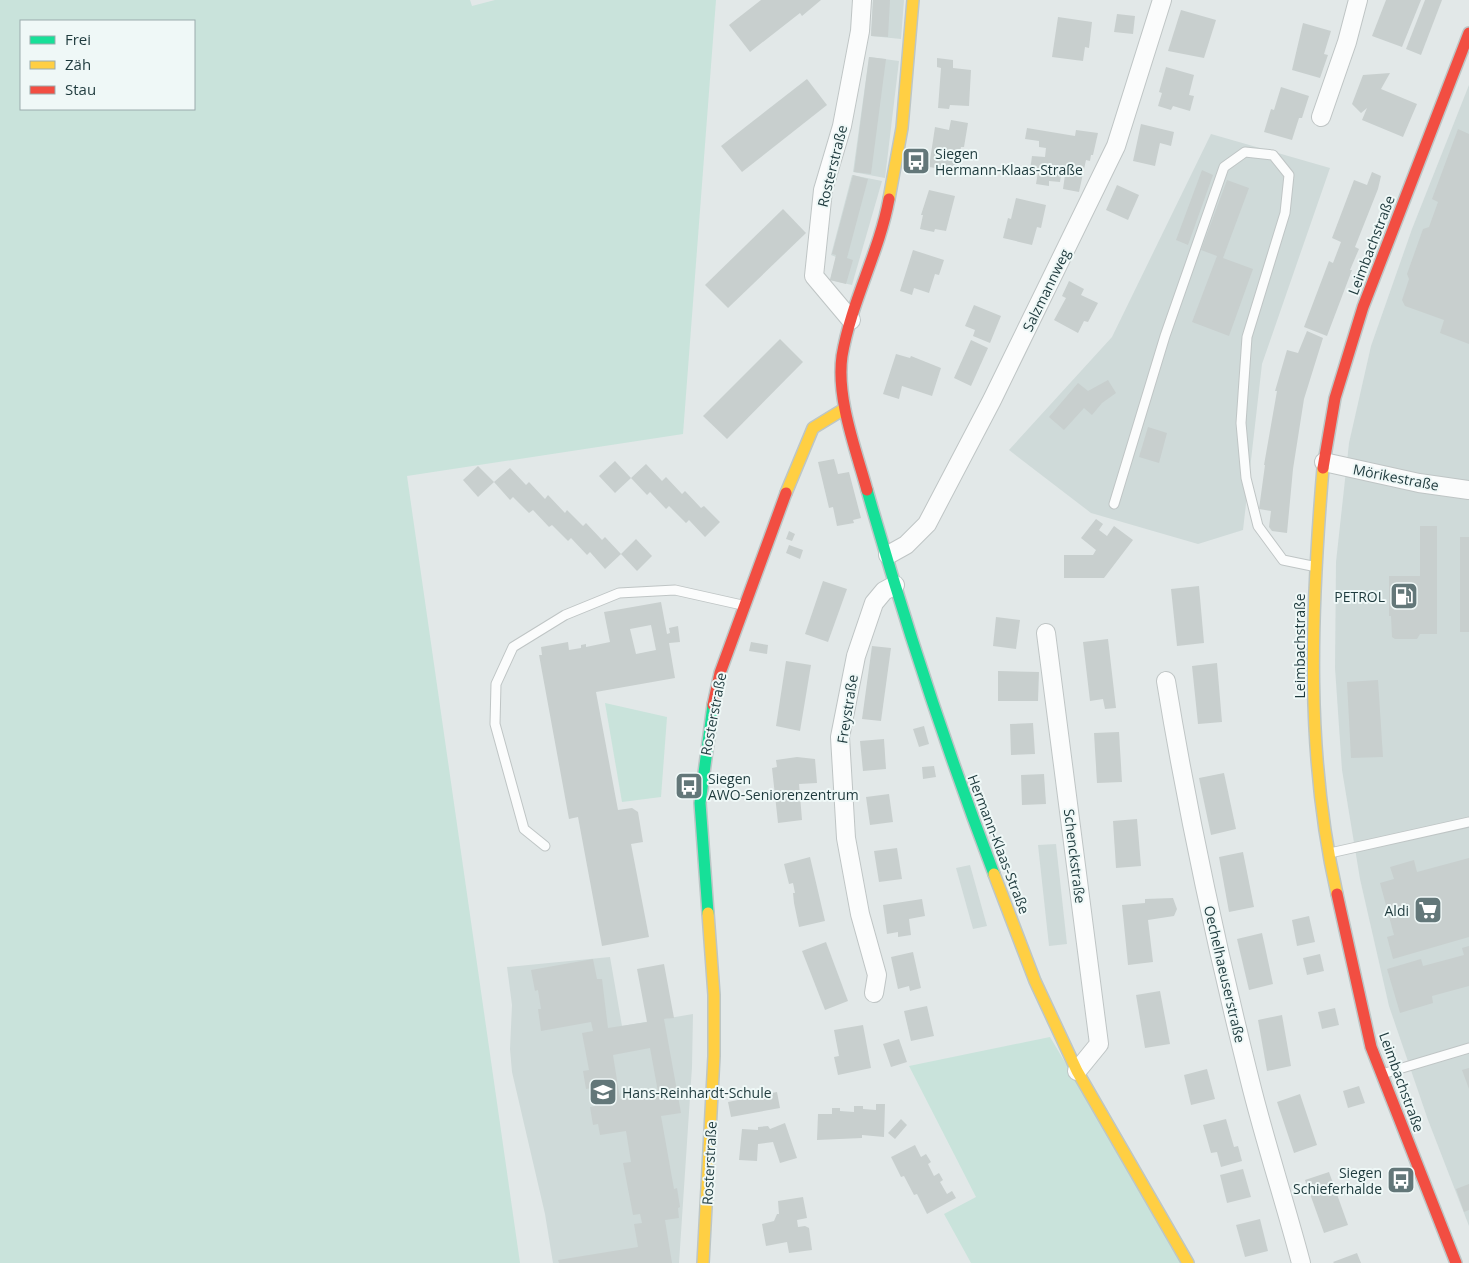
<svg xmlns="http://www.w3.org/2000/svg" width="1469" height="1263" viewBox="0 0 1469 1263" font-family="'Open Sans',sans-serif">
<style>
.built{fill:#cfdad9}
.green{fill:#c9e3db;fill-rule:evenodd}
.building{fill:#c8cfce;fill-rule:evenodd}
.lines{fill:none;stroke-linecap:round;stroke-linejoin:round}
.lane-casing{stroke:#bfc5c5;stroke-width:11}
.street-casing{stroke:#bfc5c5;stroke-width:20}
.fast-casing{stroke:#bdc6c6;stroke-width:14}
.slow-casing{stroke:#bdc6c6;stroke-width:14}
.jam-casing{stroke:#bdc6c6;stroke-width:14}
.lane{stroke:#fbfcfc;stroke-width:9}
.street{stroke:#fbfcfc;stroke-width:18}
.fast{stroke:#16e098;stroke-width:11}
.slow{stroke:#ffcf43;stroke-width:11}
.jam{stroke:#f24e42;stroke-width:11}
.labels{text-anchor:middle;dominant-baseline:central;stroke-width:4;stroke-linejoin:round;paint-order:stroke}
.poi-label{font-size:14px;fill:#1e3a3d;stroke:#eff8f7;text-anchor:start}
.street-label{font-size:14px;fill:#1e3a3d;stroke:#eff8f7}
</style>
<rect width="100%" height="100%" fill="#e2e8e8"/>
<g class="built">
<polygon points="873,0 904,0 901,39 871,36"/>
<polygon points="869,57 899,61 885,178 853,172"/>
<polygon points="1469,85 1469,1226 1428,1120 1389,1006 1360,879 1342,770 1335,668 1336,562 1349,443 1371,346 1412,229"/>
<polygon points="1211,134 1330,168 1262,364 1243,530 1198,544 1091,513 1009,450 1112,337"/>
<polygon points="852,175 882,181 852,285 830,280 836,257 831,255"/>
<polygon points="1056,844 1067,944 1049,946 1038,845"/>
<polygon points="970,865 987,926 973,929 956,868"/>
<polygon points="610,957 622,1026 693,1014 692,1067 679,1263 553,1263 545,1214 512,1072 510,1049 512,1005 507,967"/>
</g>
<g class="green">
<path d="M0 0H470L472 6 495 0H716L683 434 407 476 520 1263H0ZM21 21H194V109H21Z"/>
<polygon points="605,703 667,717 661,797 622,802"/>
<polygon points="1050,1037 1185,1263 971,1263 944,1214 976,1197 909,1066"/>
</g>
<g class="building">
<polygon points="761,0 821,0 802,16 800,13 750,52 729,25"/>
<polygon points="873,0 890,0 888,37 871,36"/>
<polygon points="1386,0 1421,0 1402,47 1372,36"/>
<polygon points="1425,0 1442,0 1421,55 1406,49"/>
<polygon points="1181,10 1216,20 1204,58 1168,51"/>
<polygon points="1117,14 1135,16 1133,34 1114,32"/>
<polygon points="1058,17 1092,22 1089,48 1085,47 1083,61 1052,57"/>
<polygon points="1303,23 1331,31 1324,54 1328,55 1320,78 1292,70"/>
<polygon points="869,57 886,59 871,174 854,172"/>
<polygon points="937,58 953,60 953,68 971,70 969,106 950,105 949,109 938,108 941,68 937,67"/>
<polygon points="1166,67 1194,75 1189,95 1194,96 1190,111 1173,106 1171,110 1158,106 1162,93 1159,92"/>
<polygon points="1390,73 1381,89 1417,104 1403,137 1362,120 1367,108 1361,113 1352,104 1363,75"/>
<polygon points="807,79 827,105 742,172 721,146"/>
<polygon points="1281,87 1309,96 1302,118 1299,118 1292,140 1264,132 1271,109 1274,110"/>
<polygon points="951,120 968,123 964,147 961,147 957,167 942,165 942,169 929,167 935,127 949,130"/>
<polygon points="1141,124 1174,132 1171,146 1160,143 1155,166 1133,161"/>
<polygon points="1027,128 1075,136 1076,130 1098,133 1093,155 1091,155 1090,161 1086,160 1079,192 1063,189 1065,175 1061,175 1060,182 1049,181 1049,186 1036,184 1038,172 1030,171 1032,156 1045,157 1046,148 1039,147 1039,141 1025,139"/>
<polygon points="1458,129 1469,134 1469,344 1440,333 1444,320 1405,306 1402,300 1409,279 1407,274 1423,229 1429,227 1438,202 1432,199"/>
<polygon points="1202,170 1213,175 1188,245 1176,240"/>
<polygon points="1372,172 1381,176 1378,189 1355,247 1359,249 1350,270 1352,270 1327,336 1304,327 1329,261 1333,263 1341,242 1332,238 1354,180 1367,185"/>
<polygon points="853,175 868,179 847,258 853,260 846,284 830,280 836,255 832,254"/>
<polygon points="1227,180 1249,188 1223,258 1253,269 1229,336 1192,322 1217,256 1201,250"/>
<polygon points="1117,185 1139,195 1128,220 1106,210"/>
<polygon points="929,190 955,196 946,231 935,229 934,232 920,229 923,215 921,215"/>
<polygon points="1016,198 1046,205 1041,228 1037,227 1032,245 1003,238 1008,218 1011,219"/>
<polygon points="783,209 806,233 728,308 705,285"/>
<polygon points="913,250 944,260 939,275 935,274 929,293 914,288 912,295 900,291"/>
<polygon points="1069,281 1084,289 1081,295 1098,303 1088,322 1084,321 1078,333 1054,320 1066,298 1062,296"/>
<polygon points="974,305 1001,316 990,343 973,336 975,330 965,326"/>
<polygon points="1307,331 1323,338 1304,399 1293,469 1287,533 1272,531 1269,527 1271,511 1259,509 1265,465 1264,465 1277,391 1275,391 1287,350 1298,353"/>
<polygon points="780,339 803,362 727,439 703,416"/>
<polygon points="971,340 988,348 971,386 954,378"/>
<polygon points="896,354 910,358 911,356 941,368 932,396 902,386 899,399 883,394"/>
<polygon points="1108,380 1116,393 1102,403 1092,415 1084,408 1064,430 1049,417 1078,383 1088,391"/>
<polygon points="1148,427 1167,433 1159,463 1139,457"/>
<polygon points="834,459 838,474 849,472 861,518 853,520 854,523 837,526 833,507 829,508 818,462"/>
<polygon points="615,461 631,478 615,493 599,476"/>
<polygon points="646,464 662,481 666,477 682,494 685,491 701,508 704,506 720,522 705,537 689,520 686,523 669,506 666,509 650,492 647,495 631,478"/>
<polygon points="478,466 494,482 478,497 463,480"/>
<polygon points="510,468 526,485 529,482 545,499 548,495 565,513 567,510 583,526 586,523 602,540 605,537 621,554 636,539 652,556 637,571 621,554 605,569 590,552 587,555 571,538 568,541 552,525 549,527 533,510 529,513 513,497 510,500 494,482"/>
<polygon points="1096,519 1103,524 1099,530 1107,536 1114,526 1133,540 1104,578 1064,578 1064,555 1093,555 1096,550 1081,538"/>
<polygon points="1420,526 1437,526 1437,634 1420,634 1417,639 1395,639 1392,637 1391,616 1389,616 1389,576 1420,576"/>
<polygon points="789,531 795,534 792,541 786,539"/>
<rect x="1460" y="537" width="9" height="95"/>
<polygon points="789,545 803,550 800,559 786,553"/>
<polygon points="823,581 847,589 828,642 805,634"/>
<polygon points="1199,586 1204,643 1177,646 1171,589"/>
<path d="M661 602 667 634 670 633 669 628 678 626 680 642 669 643 675 678 596 692 618 810 632 808 638 812 643 842 631 844 649 937 602 946 578 817 569 819 539 655H542L541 647 568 642 569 650 581 648V645L586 644V647L610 642 604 612ZM651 625 656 650 636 654 630 629Z"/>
<polygon points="996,617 1020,620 1016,649 993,646"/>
<polygon points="1108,639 1116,708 1105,709 1103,699 1090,701 1083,642"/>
<polygon points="751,642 768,645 767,654 749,651"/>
<polygon points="872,646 891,648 881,721 862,719"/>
<polygon points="786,661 811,665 800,731 776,726"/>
<polygon points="1217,663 1222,722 1198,724 1192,666"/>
<polygon points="998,671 1039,672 1038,701 998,701"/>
<polygon points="1378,680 1383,757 1351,758 1347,682"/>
<polygon points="1033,723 1035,754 1011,755 1010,724"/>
<polygon points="924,726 929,744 919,747 913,729"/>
<polygon points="1119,732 1122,782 1097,783 1094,733"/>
<polygon points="884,739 886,769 863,771 860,741"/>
<polygon points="797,757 815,759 817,783 799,784 802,820 778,823 772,768 777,767 776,760"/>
<polygon points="934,766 936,777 923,779 922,767"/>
<polygon points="1224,773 1236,829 1211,835 1199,778"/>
<polygon points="1044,774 1046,804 1022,805 1021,775"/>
<polygon points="889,794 893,822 870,825 866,797"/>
<polygon points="1137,819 1141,866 1116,868 1113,821"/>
<polygon points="897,848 902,879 879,882 874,851"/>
<polygon points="1243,852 1254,907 1229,912 1219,857"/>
<polygon points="810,857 825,921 799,927 794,903 793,893 795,893 793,883 789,884 784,864"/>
<polygon points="1469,858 1469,937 1393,959 1387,937 1394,935 1380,883 1394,879 1390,867 1414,860 1417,872"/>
<polygon points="1173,898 1177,909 1174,916 1148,920 1153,962 1128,965 1122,905 1145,903 1145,899"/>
<polygon points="922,899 925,916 909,919 911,935 898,937 898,932 887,934 883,905"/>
<polygon points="1309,916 1315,942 1297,946 1292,920"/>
<polygon points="1262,933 1273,984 1249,990 1237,939"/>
<polygon points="826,942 848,1001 825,1010 802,951"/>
<polygon points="1469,946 1469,986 1432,996 1433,1003 1400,1013 1387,969 1421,959 1423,966 1438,962 1464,955 1462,948"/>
<polygon points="913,952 921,988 910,991 909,986 898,989 891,957"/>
<polygon points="1320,954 1324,971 1307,975 1303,958"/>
<path d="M593 959 597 979H602L608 1028 647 1022 637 969 664 964 674 1018 664 1019 681 1113 661 1116 674 1189 677 1188 680 1207 678 1208 679 1218 665 1220 672 1263H559L558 1260 638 1247 634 1224 642 1223 640 1214 633 1215 623 1163 631 1162 626 1131 600 1135 598 1124 593 1125 590 1107 595 1106 592 1088 586 1089 583 1071 589 1070 582 1033 593 1031 591 1022 541 1031 538 1009H541L538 990 535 991 531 970ZM650 1048 658 1092 620 1099 613 1055Z"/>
<polygon points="1160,991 1170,1044 1145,1048 1136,995"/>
<polygon points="927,1006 934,1036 911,1041 904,1011"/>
<polygon points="1335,1008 1339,1025 1322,1029 1318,1012"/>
<polygon points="1282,1015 1291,1066 1267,1071 1258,1020"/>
<polygon points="863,1025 871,1068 838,1075 834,1057 839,1056 834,1030"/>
<polygon points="899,1039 907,1062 891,1067 883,1044"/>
<polygon points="1469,1068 1469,1089 1462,1070"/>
<polygon points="1207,1069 1215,1099 1191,1105 1184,1075"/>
<polygon points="1359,1086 1365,1103 1348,1108 1343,1091"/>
<polygon points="777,1092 780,1108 731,1117 728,1102"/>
<polygon points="1300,1094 1317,1145 1294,1153 1277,1102"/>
<polygon points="876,1104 885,1104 884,1137 862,1135 862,1138 817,1140 818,1114 832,1114 832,1108 840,1108 840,1111 854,1112 854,1106 863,1106 863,1109 876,1110"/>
<polygon points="901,1119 907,1125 895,1139 888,1133"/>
<polygon points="1226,1119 1234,1147 1238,1146 1242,1161 1221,1167 1217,1152 1211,1153 1203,1125"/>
<polygon points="785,1123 797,1158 780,1163 773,1142 758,1144 757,1161 739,1160 742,1129 758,1130 758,1127 768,1126 770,1129"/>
<polygon points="915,1145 921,1157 926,1154 931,1162 928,1164 934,1176 939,1173 943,1180 940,1182 947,1194 952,1191 956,1198 927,1214 917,1194 914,1195 904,1176 901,1177 891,1157"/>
<polygon points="1243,1169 1251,1197 1227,1203 1220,1175"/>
<polygon points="1329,1172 1348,1225 1324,1233 1305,1180"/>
<polygon points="1469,1184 1469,1210 1464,1212 1456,1189"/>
<polygon points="803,1197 807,1218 797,1220 798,1227 805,1226 809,1228 812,1250 789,1253 787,1242 766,1246 762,1224 774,1221 777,1214 779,1214 778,1201"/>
<polygon points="1260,1219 1268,1251 1245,1257 1236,1225"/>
<polygon points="1357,1253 1361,1263 1334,1263 1333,1262"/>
</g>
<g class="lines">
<defs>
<g id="lane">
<polyline points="1114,504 1165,336 1224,167 1245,152 1273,155 1289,175 1285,213 1247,337 1241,423 1246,478 1258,526 1283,560 1312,566"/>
<polyline points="545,846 524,829 495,724 496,684 513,647 565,615 619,593 675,590 742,605"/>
<polyline points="1330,853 1469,822"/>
<polyline points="1382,1074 1469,1048"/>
</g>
<g id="street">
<polyline points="1321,117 1347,42 1358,0"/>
<polyline points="851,320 814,276 823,190 842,126 860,31 862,0"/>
<polyline points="1324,462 1419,483 1469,490"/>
<polyline points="888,555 906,545 927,524 992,400 1116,146 1162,0"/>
<polyline points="1046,633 1099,1044 1077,1071"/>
<path d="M1166 681C1188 815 1217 949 1250 1081 1265 1142 1285 1202 1301 1263"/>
<polyline points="874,993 877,975 860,914 846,838 840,737 856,656 874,603 884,591 895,585"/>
</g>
<g id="fast">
<path d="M867 490C904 620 946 748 994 874"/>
<polyline points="708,913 700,803 713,705"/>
</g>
<g id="slow">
<polyline points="889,199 902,128 913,0"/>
<path d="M1323 468C1311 611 1305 754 1337 894"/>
<polyline points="786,493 813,428 844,409"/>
<polyline points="994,874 1035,981 1077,1071 1188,1263"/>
<polyline points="703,1263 714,1056 714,995 708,913"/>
</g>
<g id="jam">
<polyline points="1323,468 1335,398 1363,307 1469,33"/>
<path d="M867 490C856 450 836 398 842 356 851 302 879 253 889 199"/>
<polyline points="713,705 720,673 786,493"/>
<polyline points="1337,894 1371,1047 1456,1263"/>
</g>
</defs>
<use href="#lane" class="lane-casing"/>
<use href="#street" class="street-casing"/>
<use href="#fast" class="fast-casing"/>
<use href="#slow" class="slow-casing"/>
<use href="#jam" class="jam-casing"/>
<use href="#lane" class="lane"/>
<use href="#street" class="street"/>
<use href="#fast" class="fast"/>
<use href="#slow" class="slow"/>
<use href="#jam" class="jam"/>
</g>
<defs>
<symbol id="bus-square" viewBox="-11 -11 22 22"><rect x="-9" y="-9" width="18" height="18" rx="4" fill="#637779" stroke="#eff8f7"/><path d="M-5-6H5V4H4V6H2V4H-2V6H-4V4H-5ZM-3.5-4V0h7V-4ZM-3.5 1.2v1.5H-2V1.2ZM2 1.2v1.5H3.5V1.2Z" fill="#fff"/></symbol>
<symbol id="fuel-square" viewBox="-11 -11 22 22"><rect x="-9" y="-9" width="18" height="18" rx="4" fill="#637779" stroke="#eff8f7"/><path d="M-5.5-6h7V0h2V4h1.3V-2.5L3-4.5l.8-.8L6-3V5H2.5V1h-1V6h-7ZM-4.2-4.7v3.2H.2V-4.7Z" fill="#fff"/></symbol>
<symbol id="supermarket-square" viewBox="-11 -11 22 22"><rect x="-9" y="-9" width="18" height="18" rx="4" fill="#637779" stroke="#eff8f7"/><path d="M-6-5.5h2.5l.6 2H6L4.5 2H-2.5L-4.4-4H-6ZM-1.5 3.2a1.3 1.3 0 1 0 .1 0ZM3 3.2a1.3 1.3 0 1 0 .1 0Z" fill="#fff"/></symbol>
<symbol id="school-square" viewBox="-11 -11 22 22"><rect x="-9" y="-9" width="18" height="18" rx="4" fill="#637779" stroke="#eff8f7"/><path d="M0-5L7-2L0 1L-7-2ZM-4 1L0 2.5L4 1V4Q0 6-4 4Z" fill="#fff"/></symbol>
</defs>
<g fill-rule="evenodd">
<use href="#bus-square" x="900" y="145" width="32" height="32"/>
<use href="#fuel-square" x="1388" y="580" width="32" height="32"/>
<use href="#bus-square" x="673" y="770" width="32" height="32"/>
<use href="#supermarket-square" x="1412" y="894" width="32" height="32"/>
<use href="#school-square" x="587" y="1076" width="32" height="32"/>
<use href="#bus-square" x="1385" y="1164" width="32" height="32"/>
</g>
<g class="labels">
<g class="poi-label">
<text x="935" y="153">Siegen<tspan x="935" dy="16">Hermann-Klaas-Straße</tspan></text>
<text x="1385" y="596" text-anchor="end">PETROL</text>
<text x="708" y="778">Siegen<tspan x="708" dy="16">AWO-Seniorenzentrum</tspan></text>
<text x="1409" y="910" text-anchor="end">Aldi</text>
<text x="622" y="1092">Hans-Reinhardt-Schule</text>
<text x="1382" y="1172" text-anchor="end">Siegen<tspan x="1382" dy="16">Schieferhalde</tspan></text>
</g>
<g class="street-label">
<text transform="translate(832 166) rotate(-76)">Rosterstraße</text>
<text transform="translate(1371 245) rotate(-69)">Leimbachstraße</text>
<text transform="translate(1046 290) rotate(-64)">Salzmannweg</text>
<text transform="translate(1396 477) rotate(11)">Mörikestraße</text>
<text transform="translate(1299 646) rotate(-90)">Leimbachstraße</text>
<text transform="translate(847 709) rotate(-81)">Freystraße</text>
<text transform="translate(713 714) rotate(-79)">Rosterstraße</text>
<text transform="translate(999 844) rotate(69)">Hermann-Klaas-Straße</text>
<text transform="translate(1075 856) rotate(83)">Schenckstraße</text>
<text transform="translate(1225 974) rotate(77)">Oechelhaeuserstraße</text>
<text transform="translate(1402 1082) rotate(70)">Leimbachstraße</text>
<text transform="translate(709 1163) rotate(-87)">Rosterstraße</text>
</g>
</g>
<rect x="20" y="20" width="175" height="90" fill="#eff8f7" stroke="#9bacad"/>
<rect x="30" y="36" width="25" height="8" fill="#16e098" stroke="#9bacad"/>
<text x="65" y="45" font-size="15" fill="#1e3a3d">Frei</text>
<rect x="30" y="61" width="25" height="8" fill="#ffcf43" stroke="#9bacad"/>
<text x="65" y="70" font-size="15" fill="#1e3a3d">Zäh</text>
<rect x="30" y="86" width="25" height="8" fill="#f24e42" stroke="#9bacad"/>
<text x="65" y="95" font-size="15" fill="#1e3a3d">Stau</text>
</svg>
